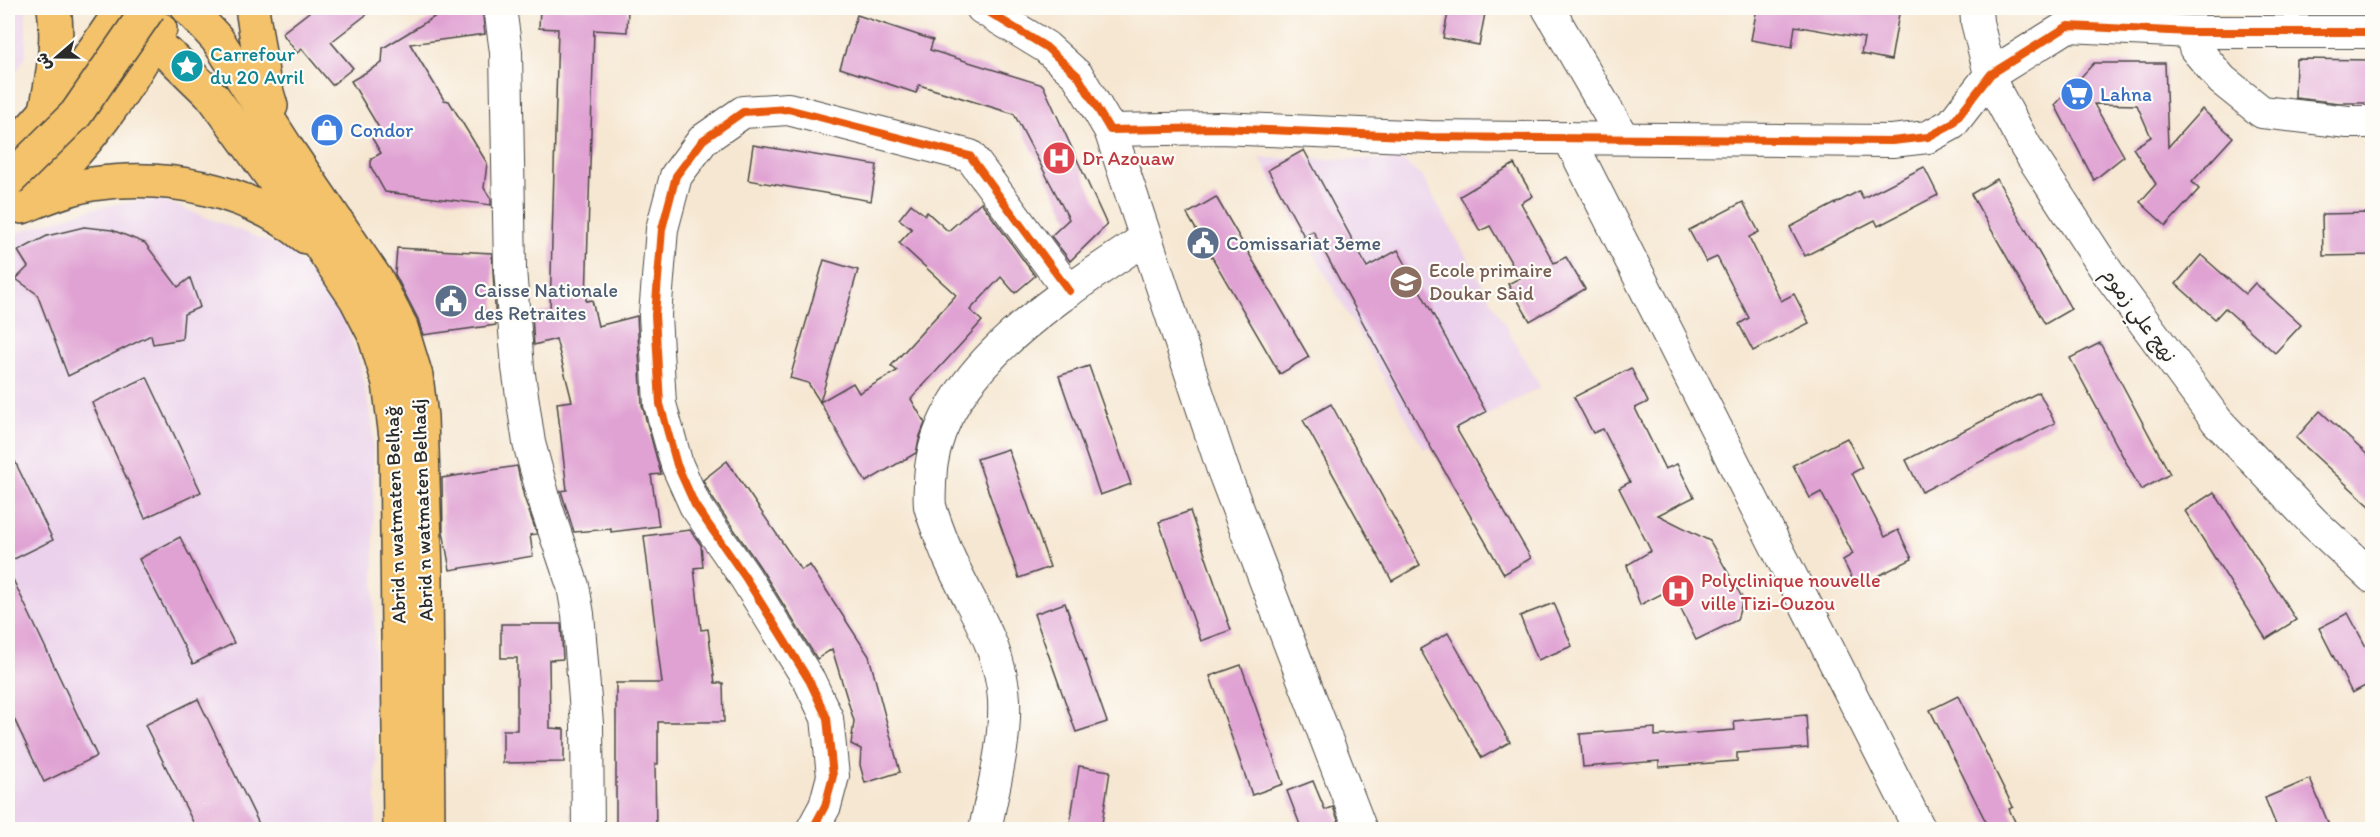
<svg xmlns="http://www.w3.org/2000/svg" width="2380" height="837" viewBox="0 0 2380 837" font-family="Itim,'Playpen Sans Arabic',sans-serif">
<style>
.built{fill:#ebd1eb}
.building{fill:#e0a2d3}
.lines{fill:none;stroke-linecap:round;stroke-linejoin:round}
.minor-casing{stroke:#494744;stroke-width:34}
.major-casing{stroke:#494744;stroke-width:36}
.minor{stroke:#fff;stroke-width:32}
.major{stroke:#f3c26a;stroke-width:33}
.major-bridge-casing{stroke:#494744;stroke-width:36;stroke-linecap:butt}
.major-bridge{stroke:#f3c26a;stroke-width:33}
.cycleway-casing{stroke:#fdfcf7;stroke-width:11}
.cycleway{stroke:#e8590c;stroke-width:8}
.labels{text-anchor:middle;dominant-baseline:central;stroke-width:4.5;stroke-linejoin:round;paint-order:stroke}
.culture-label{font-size:20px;fill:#0d838f;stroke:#fdfcf7;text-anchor:start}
.shop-label{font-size:20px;fill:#366cbe;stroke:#fdfcf7;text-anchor:start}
.health-label{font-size:20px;fill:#be3a42;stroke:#fdfcf7;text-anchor:start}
.service-label{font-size:20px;fill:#4e5e75;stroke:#fdfcf7;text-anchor:start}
.education-label{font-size:20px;fill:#785e54;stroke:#fdfcf7;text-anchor:start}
.street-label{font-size:20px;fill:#2b2b2b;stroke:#fdfcf7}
</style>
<rect width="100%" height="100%" fill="#fdfcf7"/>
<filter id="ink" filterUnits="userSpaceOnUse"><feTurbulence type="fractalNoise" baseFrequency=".0167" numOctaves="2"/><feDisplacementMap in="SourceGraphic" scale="12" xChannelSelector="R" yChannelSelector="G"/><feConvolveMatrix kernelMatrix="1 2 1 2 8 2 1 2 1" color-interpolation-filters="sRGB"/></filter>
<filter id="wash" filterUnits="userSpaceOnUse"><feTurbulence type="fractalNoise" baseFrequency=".008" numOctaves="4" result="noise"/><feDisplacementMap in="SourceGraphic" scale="24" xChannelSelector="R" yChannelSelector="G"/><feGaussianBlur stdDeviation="1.35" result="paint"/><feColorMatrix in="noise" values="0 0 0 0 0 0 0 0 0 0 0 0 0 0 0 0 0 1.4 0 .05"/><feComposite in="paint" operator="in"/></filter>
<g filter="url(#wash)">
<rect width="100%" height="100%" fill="#f6e7d2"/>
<g class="built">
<polygon points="8,8 26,8 26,56 8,86"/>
<polygon points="1260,158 1402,160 1422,177 1540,387 1424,449"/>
<polygon points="155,197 289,250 341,312 360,363 373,428 376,829 8,829 8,238 15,233 91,209"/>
</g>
<g id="blocks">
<g class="building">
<polygon points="308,8 375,8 331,42 353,68 332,85 302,49 297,53 282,33 309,12"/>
<polygon points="449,8 482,8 485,34 410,44 444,100 449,101 487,163 484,188 491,199 491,205 385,192 371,167 371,159 381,153 372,138 382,133 351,81 382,63 383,48"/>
<polygon points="540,8 628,8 627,32 594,30 586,301 592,300 598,326 637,316 642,405 661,474 651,475 659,526 611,532 611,529 574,532 561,491 567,490 557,403 572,401 556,339 534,345 532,315 550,310 558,29 539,28"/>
<polygon points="1449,8 1486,8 1479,45 1443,38"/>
<polygon points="1757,8 1900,8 1891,60 1861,54 1864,38 1795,26 1792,47 1751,40"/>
<polygon points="857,15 933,40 930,50 1043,85 1107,225 1070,261 1051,236 1069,219 1014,114 919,85 916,93 840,68"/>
<polygon points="2296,59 2373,60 2373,103 2340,103 2295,98"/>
<polygon points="2094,63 2165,63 2168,147 2202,109 2233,137 2192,182 2199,189 2166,226 2140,202 2156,184 2133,148 2151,137 2137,105 2094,104 2124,156 2094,180 2055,105"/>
<polygon points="753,145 877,165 871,201 748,180"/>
<polygon points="1304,150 1367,267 1398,250 1486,412 1456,428 1531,558 1504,574 1435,455 1313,231 1304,236 1268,170"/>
<polygon points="1514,164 1533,196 1521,203 1554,263 1566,257 1585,289 1530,321 1508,284 1520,278 1490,226 1480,231 1460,196"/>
<polygon points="1924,167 1938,195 1878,226 1875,220 1805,256 1790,227 1859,191 1863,198"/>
<polygon points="1997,179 2071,309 2045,324 1971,194"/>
<polygon points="1216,197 1309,357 1280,374 1187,214"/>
<polygon points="981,202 1035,276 1015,293 1001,277 970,310 982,321 911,399 925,423 920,436 916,453 866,482 820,402 853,383 859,393 897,371 891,366 956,295 899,243 912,229 899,219 911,204 925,215 927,212 948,231"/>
<polygon points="1743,202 1759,232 1749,237 1781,301 1794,294 1809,323 1753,351 1739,324 1749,318 1717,257 1706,262 1689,230"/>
<polygon points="2373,213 2373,255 2323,256 2322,214"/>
<polygon points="84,227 112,230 145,243 178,287 190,278 200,307 184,314 182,339 153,344 151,335 68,376 37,294 16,279 28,267 18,251 47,236"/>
<polygon points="397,248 492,253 496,325 423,335 418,319 395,274"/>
<polygon points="2201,255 2245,294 2255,283 2301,325 2275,353 2225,308 2215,319 2176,284"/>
<polygon points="824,260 858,270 820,402 808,383 790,378"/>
<polygon points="2100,343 2170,474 2141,490 2070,358"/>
<polygon points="1089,366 1131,484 1100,495 1059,376"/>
<polygon points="1631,368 1648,402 1635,408 1665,469 1677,464 1694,497 1658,515 1710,541 1743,599 1737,620 1696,640 1671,589 1640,605 1627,565 1651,551 1619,488 1630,482 1603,429 1593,433 1574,397"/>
<polygon points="147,377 201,492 145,518 92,403"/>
<polygon points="2039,392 2055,423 1922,492 1906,460"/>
<polygon points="1331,404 1420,565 1392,581 1303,420"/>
<polygon points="2320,411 2373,460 2373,509 2296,438"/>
<polygon points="1847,438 1862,468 1852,473 1885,537 1898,530 1912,559 1856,587 1843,560 1853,554 1821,492 1810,498 1793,465"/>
<polygon points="8,447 53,540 8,562"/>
<polygon points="1008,449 1050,567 1019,578 977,459"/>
<polygon points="727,461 801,570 810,565 869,656 900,772 865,783 860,765 861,749 851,744 854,721 832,649 817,659 760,567 711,496 703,480"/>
<polygon points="517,466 524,497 537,534 530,535 533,556 450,570 443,531 442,478"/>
<polygon points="2214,492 2296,620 2266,639 2185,511"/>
<polygon points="1190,511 1231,630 1201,641 1159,522"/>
<polygon points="690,530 701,545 703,567 694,568 701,630 708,629 715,683 723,683 724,722 658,722 658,764 655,764 656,830 616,830 616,683 662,683 644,536"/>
<polygon points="180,537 234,643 193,664 139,559"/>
<polygon points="8,569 97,756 44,782 8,706"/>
<polygon points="1065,603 1107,722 1076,732 1034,614"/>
<polygon points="1554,603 1572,646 1538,660 1520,616"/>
<polygon points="2348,613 2373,660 2373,682 2352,693 2319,628"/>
<polygon points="501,624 561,624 563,659 549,660 550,728 564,729 564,762 503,763 503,730 517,730 517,658 501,658"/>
<polygon points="1448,633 1510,742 1482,758 1420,649"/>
<polygon points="1241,665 1283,784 1252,795 1210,676"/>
<polygon points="1958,696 2013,807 2009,809 2019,830 1990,830 1930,710"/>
<polygon points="198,699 262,830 197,830 145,725"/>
<polygon points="1806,715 1808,748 1737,753 1737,761 1659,767 1659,761 1583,767 1580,734 1655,728 1655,736 1735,730 1734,721"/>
<polygon points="1079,766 1110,771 1101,830 1069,830"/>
<polygon points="2310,779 2331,830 2278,830 2265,798"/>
<polygon points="1313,781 1325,810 1333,807 1342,830 1302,830 1287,791"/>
</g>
</g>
</g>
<g filter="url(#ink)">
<use href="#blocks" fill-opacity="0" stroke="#494744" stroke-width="1.5"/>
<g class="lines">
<defs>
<g id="minor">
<polyline points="500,8 506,52 510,269 518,368 529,443 547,509 573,586 578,614 587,724 588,830"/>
<polyline points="982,8 1046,47 1078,76 1110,130 1220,128 1430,137 1892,141 1928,137 1952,124 1991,74 2068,26 2191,32 2372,32"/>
<polyline points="1548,8 1623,138"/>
<polyline points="1976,8 1977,22 1993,86 2026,147 2108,273 2217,421 2314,523 2372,577"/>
<polyline points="2191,32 2195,48 2222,80 2262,112 2348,122 2372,122"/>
<polyline points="1110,130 1223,470 1361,830"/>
<polyline points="1569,138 1920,830"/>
<polyline points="812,830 825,806 833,776 827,718 810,682 745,577 695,505 677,465 660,404 655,315 662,229 676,176 703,140 743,112 788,109 970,156 1069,291"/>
<path d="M985 830C993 788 1006 743 1004 700 1002 647 967 600 947 553 941 538 934 521 930 506 929 499 930 490 930 483 931 372 1064 294 1146 238"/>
</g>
<g id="major">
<polyline points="188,8 217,39 288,150 378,282 401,327 416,376 421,417 426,574 428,830"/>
<polyline points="252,8 263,79 271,106"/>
<polyline points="141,34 174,59 214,98 303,220 356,299 374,334 389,383 396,437 400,830"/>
<path d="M46 110C53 76 59 42 54 8"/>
<path d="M8 152C51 110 85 65 118 15"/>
<path d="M31 198C88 145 123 97 160 29"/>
<path d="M22 207C45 198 68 188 92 184 167 173 247 189 306 237"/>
</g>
</defs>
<use href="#minor" class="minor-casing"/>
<use href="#major" class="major-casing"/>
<use href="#minor" class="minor"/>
<use href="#major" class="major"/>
<defs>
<polyline id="major-bridge" points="8,181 76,114 149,8"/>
</defs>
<use href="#major-bridge" class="major-bridge-casing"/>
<use href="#major-bridge" class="major-bridge"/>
<defs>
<g id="cycleway">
<polyline points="982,8 1046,47 1078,76 1110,130 1220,128 1430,137 1892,141 1928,137 1952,124 1991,74 2068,26 2191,32 2372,32"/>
<polyline points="812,830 825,806 833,776 827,718 810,682 745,577 695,505 677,465 660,404 655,315 662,229 676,176 703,140 743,112 788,109 970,156 1069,291"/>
</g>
</defs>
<use href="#cycleway" class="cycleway-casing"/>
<use href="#cycleway" class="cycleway"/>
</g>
</g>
<defs>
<symbol id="sight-disc" viewBox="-11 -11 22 22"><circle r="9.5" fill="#0f9aa8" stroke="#fdfcf7"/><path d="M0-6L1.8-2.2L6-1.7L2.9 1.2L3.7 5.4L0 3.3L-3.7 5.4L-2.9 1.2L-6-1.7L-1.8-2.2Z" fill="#fff"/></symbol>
<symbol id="supermarket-disc" viewBox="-11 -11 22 22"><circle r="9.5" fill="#3f7fe0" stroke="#fdfcf7"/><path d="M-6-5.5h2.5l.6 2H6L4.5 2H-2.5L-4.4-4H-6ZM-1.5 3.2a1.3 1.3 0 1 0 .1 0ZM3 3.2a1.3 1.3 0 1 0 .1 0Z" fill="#fff"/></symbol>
<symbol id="shop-disc" viewBox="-11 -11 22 22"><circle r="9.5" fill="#3f7fe0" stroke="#fdfcf7"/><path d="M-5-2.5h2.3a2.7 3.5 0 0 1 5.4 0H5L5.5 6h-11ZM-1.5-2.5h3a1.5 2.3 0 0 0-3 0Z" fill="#fff"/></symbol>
<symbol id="hospital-disc" viewBox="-11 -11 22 22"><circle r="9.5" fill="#e0444e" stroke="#fdfcf7"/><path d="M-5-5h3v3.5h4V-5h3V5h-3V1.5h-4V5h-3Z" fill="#fff"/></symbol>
<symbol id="civic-disc" viewBox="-11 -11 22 22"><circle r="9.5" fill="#5c6f8a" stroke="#fdfcf7"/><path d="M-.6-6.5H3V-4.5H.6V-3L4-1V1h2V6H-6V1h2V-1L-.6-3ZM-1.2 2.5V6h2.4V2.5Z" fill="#fff"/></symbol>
<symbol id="school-disc" viewBox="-11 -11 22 22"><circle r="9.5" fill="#8d6e63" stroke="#fdfcf7"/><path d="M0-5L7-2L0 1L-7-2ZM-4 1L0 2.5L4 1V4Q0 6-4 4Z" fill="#fff"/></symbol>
</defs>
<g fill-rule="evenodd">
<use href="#sight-disc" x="168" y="47" width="38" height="38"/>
<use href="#supermarket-disc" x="2058" y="75" width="38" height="38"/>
<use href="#shop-disc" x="308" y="111" width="38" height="38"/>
<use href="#hospital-disc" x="1040" y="139" width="38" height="38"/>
<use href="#civic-disc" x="1184" y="224" width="38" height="38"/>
<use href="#school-disc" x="1387" y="263" width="38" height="38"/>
<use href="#civic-disc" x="432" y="282" width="38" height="38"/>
<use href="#hospital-disc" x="1659" y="572" width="38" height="38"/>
</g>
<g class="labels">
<g class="culture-label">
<text x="210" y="54">Carrefour<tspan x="210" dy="23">du 20 Avril</tspan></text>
</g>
<g class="shop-label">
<text x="2100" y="94">Lahna</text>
<text x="350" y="130">Condor</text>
</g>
<g class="health-label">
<text x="1082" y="158">Dr Azouaw</text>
<text x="1701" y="580">Polyclinique nouvelle<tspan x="1701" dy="23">ville Tizi-Ouzou</tspan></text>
</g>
<g class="service-label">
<text x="1226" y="243">Comissariat 3eme</text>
<text x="474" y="290">Caisse Nationale<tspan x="474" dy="23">des Retraites</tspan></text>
</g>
<g class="education-label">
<text x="1429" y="270">Ecole primaire<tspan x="1429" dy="23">Doukar Said</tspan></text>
</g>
<g class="street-label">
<text transform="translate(2139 315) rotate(54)">نهج علي زموم</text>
<text transform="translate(422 510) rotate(-92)">Abrid n watmaten Belhadj</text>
<text transform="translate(395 515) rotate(-92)">Abrid n watmaten Belḥaǧ</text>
</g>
</g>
<rect width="2380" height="837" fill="none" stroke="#fdfcf7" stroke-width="30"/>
<g transform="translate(57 57) rotate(250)" stroke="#fdfcf7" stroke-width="4.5" paint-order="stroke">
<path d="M0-4.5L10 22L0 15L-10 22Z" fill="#2b2b2b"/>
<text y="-9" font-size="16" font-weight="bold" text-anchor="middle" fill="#2b2b2b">ش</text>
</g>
</svg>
